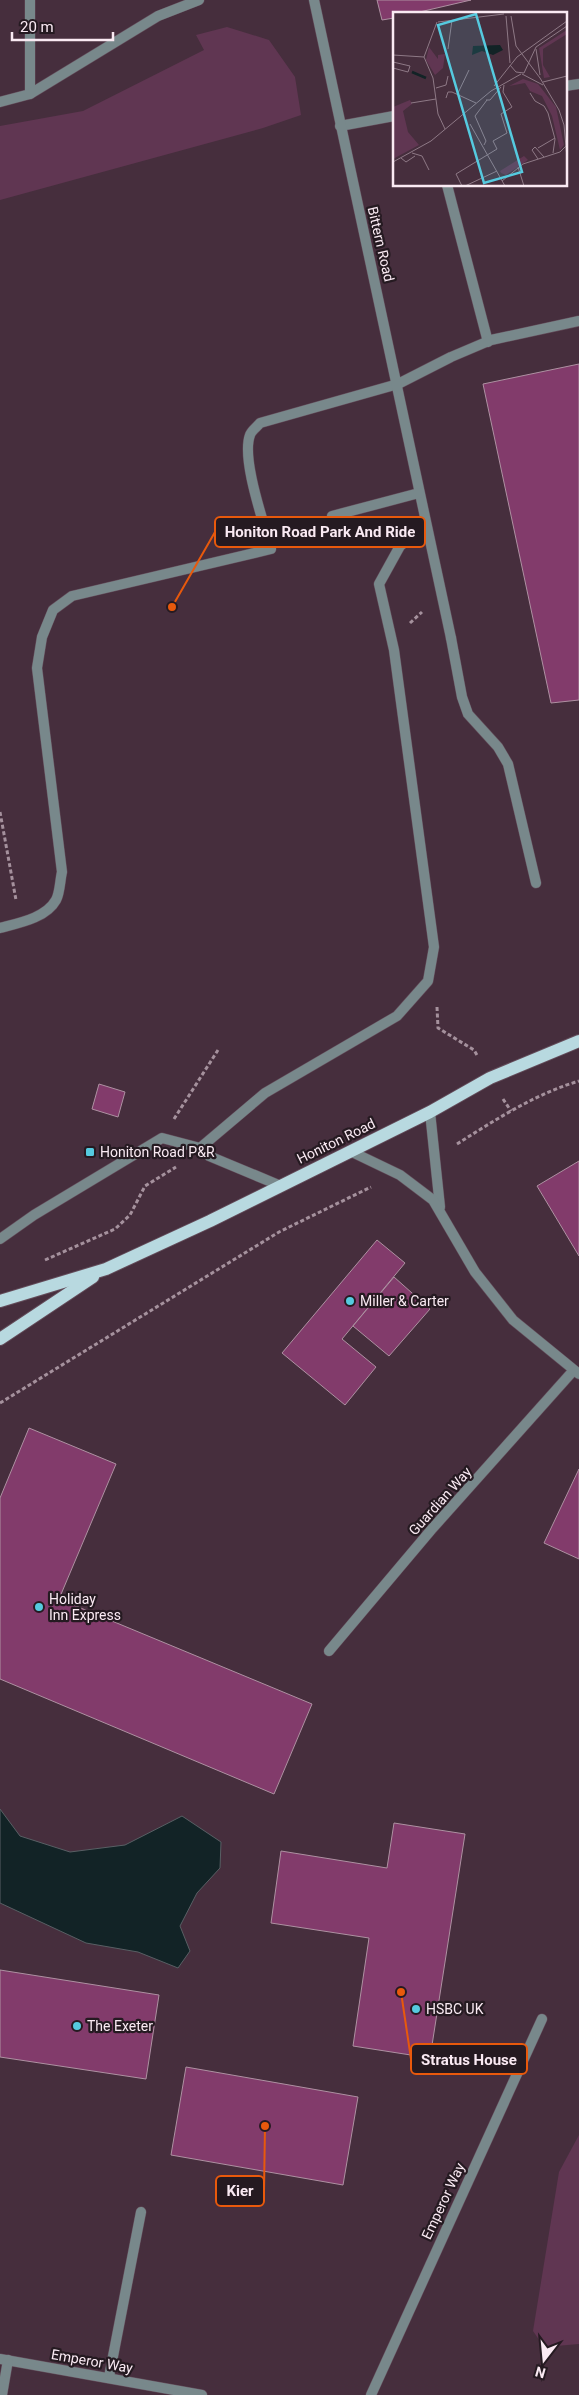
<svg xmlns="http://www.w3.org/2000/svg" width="579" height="2395" viewBox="0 0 579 2395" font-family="Roboto,sans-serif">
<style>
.green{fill:#603652}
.water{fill:#122326;stroke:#585f64}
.building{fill:#823b6b;stroke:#ae91a2}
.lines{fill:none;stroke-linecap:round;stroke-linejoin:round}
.service-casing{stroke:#634c5a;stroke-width:11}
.minor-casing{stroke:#634c5a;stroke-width:11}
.primary-casing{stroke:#634c5a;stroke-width:14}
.path{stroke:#a5919d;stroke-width:3;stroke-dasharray:4 2.5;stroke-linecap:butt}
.service{stroke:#78888b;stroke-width:10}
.minor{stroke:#78888b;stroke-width:10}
.primary{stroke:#b8d9e0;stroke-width:12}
.poi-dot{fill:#55cadf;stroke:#251a21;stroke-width:2}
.labels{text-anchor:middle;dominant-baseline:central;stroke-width:4.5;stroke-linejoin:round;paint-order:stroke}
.street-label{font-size:14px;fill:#faeaf3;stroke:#251a21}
.poi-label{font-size:14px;fill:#faeaf3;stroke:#251a21;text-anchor:start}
.inset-river{fill:none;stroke:#122326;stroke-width:2.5}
.inset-road{fill:none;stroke:#8e7986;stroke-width:1}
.view{fill:#55cadf;fill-opacity:0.15;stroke:#55cadf;stroke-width:2.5}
.inset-edge{fill:none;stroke:#faeaf3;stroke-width:2.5}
.leader{fill:none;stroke:#e8590c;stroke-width:2}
.callout-dot{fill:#e8590c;stroke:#251a21;stroke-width:2}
.callout{fill:#251a21;stroke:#e8590c;stroke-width:2}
.callout-label{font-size:15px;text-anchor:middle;font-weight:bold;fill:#faeaf3}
</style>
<rect width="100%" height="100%" fill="#462e3d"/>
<g class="green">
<polygon points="227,27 269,40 295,77 301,115 263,128 0,200 0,126 83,111 204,50 196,35"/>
<polygon points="579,2135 579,2344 544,2347 533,2331 559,2172"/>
</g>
<polygon class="water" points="0,1809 20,1836 70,1852 125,1845 182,1816 221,1842 220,1868 197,1893 180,1926 190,1951 178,1968 138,1952 86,1943 0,1903"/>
<g class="building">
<polygon points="377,0 471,0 411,14 394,14 394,18 382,20"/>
<polygon points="579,364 579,700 551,703 483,384"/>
<polygon points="99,1084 125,1092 118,1117 92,1109"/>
<polygon points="579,1161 579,1256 537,1186"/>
<polygon points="377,1240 405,1263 342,1339 376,1367 345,1405 282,1353"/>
<polygon points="394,1277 430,1309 389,1356 353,1326"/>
<polygon points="29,1428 116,1464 59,1599 312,1704 274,1794 0,1679 0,1498"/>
<polygon points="579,1469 579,1559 544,1543"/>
<polygon points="394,1823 465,1834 430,2058 353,2046 369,1938 271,1923 281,1851 387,1868"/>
<polygon points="0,1970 159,1995 146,2079 0,2057"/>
<polygon points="186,2067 358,2097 343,2185 171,2155"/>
</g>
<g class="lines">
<defs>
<g id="service">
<polyline points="565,86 579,84"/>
<polyline points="340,126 394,116"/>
<polyline points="447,185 488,342"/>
<polyline points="451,638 462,697 468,714 498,747 508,764 536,883"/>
<path d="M0 928C19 923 46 918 56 900 60 893 60 880 62 872L37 668 42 637 53 610 72 596 271 549C264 523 241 459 250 435 251 431 257 427 260 423L398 384 451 357 491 340 579 321"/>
<polyline points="200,1148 265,1093 397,1016 428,981 434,947 394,650 379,584 400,546 426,526"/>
<polyline points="0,1239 34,1215 162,1138 200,1148 209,1156 281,1186"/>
<polyline points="329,1651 431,1530 573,1371"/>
<polyline points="109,2377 141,2212"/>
</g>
<g id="minor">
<polyline points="30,0 30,94"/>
<polyline points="314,0 451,638"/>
<polyline points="0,102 30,94 158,16 199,0"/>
<polyline points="332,516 419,493"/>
<polyline points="430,1112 440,1207"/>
<polyline points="350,1151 400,1175 433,1200 475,1272 513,1320 579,1374"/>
<polyline points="0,2359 202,2395"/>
<polyline points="2,2395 8,2360"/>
<polyline points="371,2395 542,2019"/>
</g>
<g id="primary">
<polyline points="0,1301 106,1269 210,1221 430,1112 490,1078 579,1041"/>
<polyline points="0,1339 93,1277"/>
</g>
</defs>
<use href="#service" class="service-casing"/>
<use href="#minor" class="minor-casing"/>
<use href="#primary" class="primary-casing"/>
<g class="path">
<polyline points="410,623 422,612"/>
<polyline points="0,812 16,900"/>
<polyline points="437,1007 438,1028 474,1050 478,1057"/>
<polyline points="503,1099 511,1111"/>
<polyline points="174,1119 218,1050"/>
<path d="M457 1144C495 1120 535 1094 579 1081"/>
<polyline points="45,1260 115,1229 130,1215 145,1186 176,1167"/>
<polyline points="0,1403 279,1232 371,1187"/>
</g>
<use href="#service" class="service"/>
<use href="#minor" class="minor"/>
<use href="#primary" class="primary"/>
</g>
<g class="poi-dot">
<rect x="85" y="1147" width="10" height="10" rx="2.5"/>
<circle cx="350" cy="1301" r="5"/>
<circle cx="39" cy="1607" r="5"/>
<circle cx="416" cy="2009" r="5"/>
<circle cx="77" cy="2026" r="5"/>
</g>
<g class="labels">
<g class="street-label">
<text transform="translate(381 244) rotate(77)">Bittern Road</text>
<text transform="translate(336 1141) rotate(-26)">Honiton Road</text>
<text transform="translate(440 1501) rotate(-48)">Guardian Way</text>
<text transform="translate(443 2201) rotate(-65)">Emperor Way</text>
<text transform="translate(92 2361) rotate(10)">Emperor Way</text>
</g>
<g class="poi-label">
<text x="100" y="1152">Honiton Road P&amp;R</text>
<text x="360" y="1301">Miller &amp; Carter</text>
<text x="49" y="1599">Holiday<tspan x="49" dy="16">Inn Express</tspan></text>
<text x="426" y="2009">HSBC UK</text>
<text x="87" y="2026">The Exeter</text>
</g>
</g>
<g transform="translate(393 12)">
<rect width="174" height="174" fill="#462e3d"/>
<path d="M174 18V22L150 37V53L157 65 151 66 146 36ZM36 35 45 47V43L52 42 50 56 42 63 33 48ZM130 67 145 72 163 95 171 133 167 138 159 104 149 84 137 79 132 71 116 74ZM17 88 19 92 10 99 15 120 26 133 0 147V95ZM131 144 135 148 113 163 108 161 107 159Z" fill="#603652"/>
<path d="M107 33 110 38 100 43 89 39 79 43 80 34Z" fill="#122326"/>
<path class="inset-river" d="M19 60 33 66"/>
<path class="inset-road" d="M113 4 117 51M118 4 123 34 147 66 166 98 171 113 174 146M44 10 31 45 40 66 45 102 52 117M45 10 111 2M55 37 59 8M143 37 147 63M0 43 31 45M0 50 17 54 15 60 0 56M117 53 123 60 131 61 143 35 174 14M129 62 150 73M150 70 174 64M101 74 124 45 174 9M43 76 53 73 55 64M65 81 76 58M137 81 142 89 151 94 155 101 162 127 160 141M53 86 55 80H59L83 91M93 88H97L108 75M18 91 43 87M77 112 112 174M91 133 93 129 82 104 94 88M145 136 162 126M19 141 29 144 36 158M8 146 13 150 22 144M145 147 139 138 142 135 151 145M0 150 38 129 98 79 128 62M125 155 131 174M109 169 130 152 167 140 173 134M69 174 63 162 104 137 100 129 114 121 108 102 119 95 110 80 111 73M72 174 104 159"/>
<path class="view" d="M83 2 129 160 91 171 45 13Z"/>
<rect width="174" height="174" class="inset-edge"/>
</g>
<path class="leader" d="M172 607L215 532M401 1992L411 2059M265 2126L264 2191"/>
<g class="callout-dot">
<circle cx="172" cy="607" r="5"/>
<circle cx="401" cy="1992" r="5"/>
<circle cx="265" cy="2126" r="5"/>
</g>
<g class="callout">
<rect x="215" y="517" width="210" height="30" rx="5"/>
<rect x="411" y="2044" width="116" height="30" rx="5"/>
<rect x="216" y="2176" width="48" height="30" rx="5"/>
</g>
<g class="callout-label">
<text x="320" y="537">Honiton Road Park And Ride</text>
<text x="469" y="2065">Stratus House</text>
<text x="240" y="2196">Kier</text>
</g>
<g transform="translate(544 2360) rotate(196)" stroke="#251a21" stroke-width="4" paint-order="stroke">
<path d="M0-4L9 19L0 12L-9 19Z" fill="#faeaf3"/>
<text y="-8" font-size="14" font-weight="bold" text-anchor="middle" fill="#faeaf3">N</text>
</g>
<path d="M12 32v8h101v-8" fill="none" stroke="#faeaf3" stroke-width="2.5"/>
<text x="20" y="32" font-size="15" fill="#faeaf3" stroke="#251a21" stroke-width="4" paint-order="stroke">20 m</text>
</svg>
